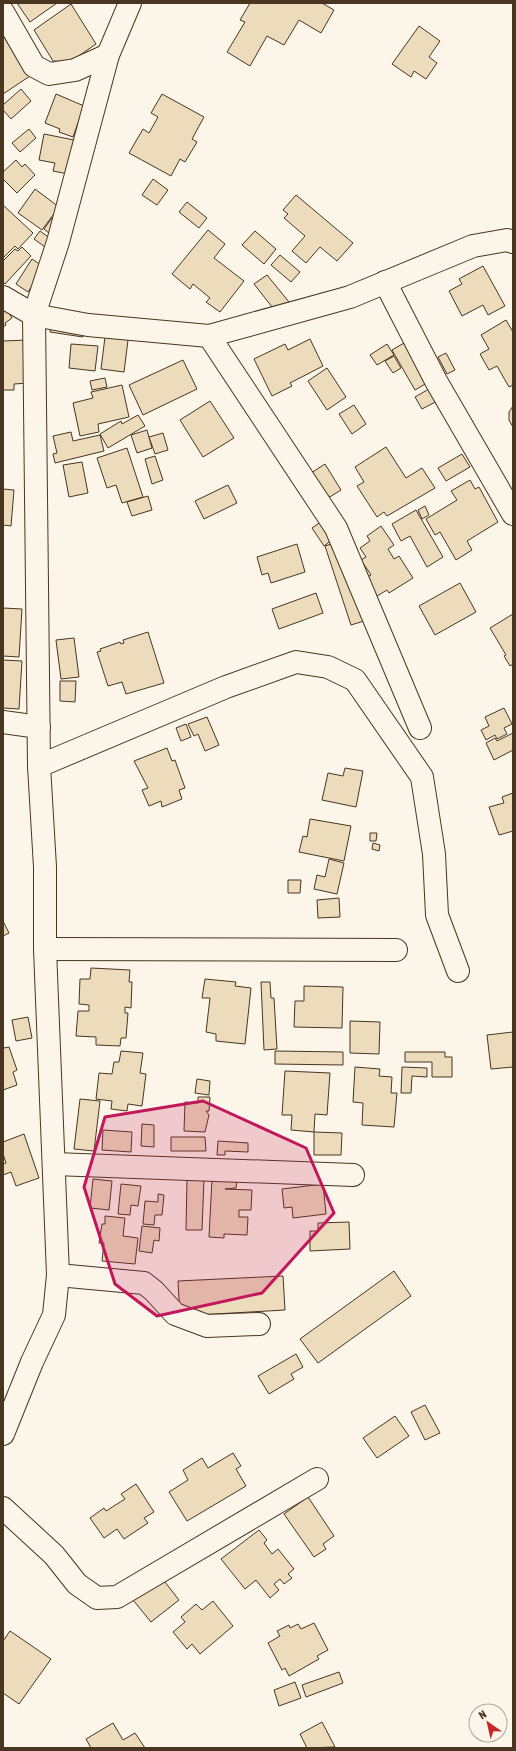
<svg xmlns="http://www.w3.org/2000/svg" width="516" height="1751" viewBox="0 0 516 1751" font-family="'Asap Condensed',sans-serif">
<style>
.building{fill:#ecdcbc;stroke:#4a3520}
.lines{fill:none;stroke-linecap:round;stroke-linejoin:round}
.minor-casing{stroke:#4a3520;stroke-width:24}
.minor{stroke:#fbf6e9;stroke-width:22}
.marked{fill:#c2185b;fill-opacity:0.2;stroke:#c2185b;stroke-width:3;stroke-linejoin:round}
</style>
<rect width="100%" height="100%" fill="#fbf6e9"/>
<g class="building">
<polygon points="17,3 57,3 30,22"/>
<polygon points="250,3 322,3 334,10 321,33 299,20 284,45 267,36 250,66 227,52 245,22 240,20"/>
<polygon points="71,4 96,44 70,62 53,61 34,30"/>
<polygon points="419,26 440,41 429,57 437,63 426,79 414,71 411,77 392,64"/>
<polygon points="3,34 36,72 3,94"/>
<polygon points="21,89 31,101 11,119 3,110 3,105"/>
<polygon points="56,94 84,106 73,137 59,132 60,129 45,123"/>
<polygon points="162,94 204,117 192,139 197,142 185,162 180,159 171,176 129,153 143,129 149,133 158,117 151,113"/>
<polygon points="29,129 36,138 20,152 12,143"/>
<polygon points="44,134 74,140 68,174 53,171 55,163 39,160"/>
<polygon points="16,160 22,167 25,164 35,175 17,193 3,179 3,172"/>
<polygon points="153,179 168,190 157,205 142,195"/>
<polygon points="35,189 59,207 42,230 18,213"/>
<polygon points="296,195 353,243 337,261 320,247 306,263 292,251 305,236 284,218 288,214 283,210"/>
<polygon points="187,202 207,218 199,228 179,212"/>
<polygon points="3,205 33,233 18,249 15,246 3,258"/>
<polygon points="52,218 59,222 50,234 44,229"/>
<polygon points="208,230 225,244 214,258 244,281 220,312 206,302 210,298 193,284 190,289 172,274"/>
<polygon points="40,231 51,239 45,247 34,239"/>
<polygon points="255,231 276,249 264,264 242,245"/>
<polygon points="22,247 31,256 5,284 3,282 3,259 4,260 15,249 18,251"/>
<polygon points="280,255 300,272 291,282 271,265"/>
<polygon points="32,259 44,267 28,292 16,284"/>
<polygon points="483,266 505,306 488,315 483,305 462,316 449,291 462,284 459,279"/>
<polygon points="267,275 289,302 276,312 254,284"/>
<polygon points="3,303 12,318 5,323 6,325 3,327"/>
<polygon points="52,319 85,325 83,337 50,332"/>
<polygon points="506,320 513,332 513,385 509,387 497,366 489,370 480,354 489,349 481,335"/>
<polygon points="106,329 129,332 124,372 101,369"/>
<polygon points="310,339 323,366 290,383 292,386 272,396 254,359 285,344 288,350"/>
<polygon points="27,340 29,383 14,384 14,390 3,390 3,341"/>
<polygon points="404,343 427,383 415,390 392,350"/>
<polygon points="71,344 98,346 95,371 69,368"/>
<polygon points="387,344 394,355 377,365 370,355"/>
<polygon points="446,353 455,370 447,374 438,357"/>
<polygon points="394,356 401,368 393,373 385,361"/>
<polygon points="183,360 197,389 143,415 129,385"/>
<polygon points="327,368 346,397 327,410 308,381"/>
<polygon points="105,378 107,387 92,390 90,381"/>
<polygon points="122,385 129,417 98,424 99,432 80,436 73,403 93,398 91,392"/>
<polygon points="434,386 441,399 422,409 415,397"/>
<polygon points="210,401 234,438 203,457 180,420"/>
<polygon points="354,405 366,424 352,434 339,414"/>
<polygon points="513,406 513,427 509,420 509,412"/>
<polygon points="138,415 145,426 108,448 100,434 121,421 122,424"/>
<polygon points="147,430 152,448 137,453 131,435"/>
<polygon points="71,432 73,441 100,435 104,451 55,463 53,454 57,453 53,436"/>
<polygon points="163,433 168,450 155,454 149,437"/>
<polygon points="386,447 406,478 422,468 435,488 387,516 384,512 377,517 357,486 364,482 355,467"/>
<polygon points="127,448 143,497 122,503 116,485 107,488 97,458"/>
<polygon points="462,454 470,467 446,481 438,468"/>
<polygon points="155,456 163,480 152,484 145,459"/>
<polygon points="82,462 88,493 69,497 63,465"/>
<polygon points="325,464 341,490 328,498 311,473"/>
<polygon points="470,480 475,489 479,487 498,522 467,541 472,550 456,560 440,532 435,535 426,519 457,500 451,491"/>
<polygon points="228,485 237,503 204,519 195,501"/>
<polygon points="3,489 14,490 11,526 3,525"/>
<polygon points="148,496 152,510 132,516 127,502"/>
<polygon points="425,506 429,515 422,519 418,510"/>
<polygon points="416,510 443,557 427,567 410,536 401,541 392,524"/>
<polygon points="325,519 337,536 324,546 312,528"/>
<polygon points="381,526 394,545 388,549 394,559 399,556 413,578 389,593 387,590 377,596 366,578 371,575 361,560 366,557 360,548 370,541 367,536"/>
<polygon points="340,541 367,620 351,625 325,546"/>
<polygon points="297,544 305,572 271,583 268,573 262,575 257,557"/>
<polygon points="460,583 476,612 435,635 419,606"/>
<polygon points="316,593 323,613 279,629 272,609"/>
<polygon points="3,608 22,609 19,657 3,656"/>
<polygon points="513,614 513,664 510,666 504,656 506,655 490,628"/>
<polygon points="148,632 164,683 126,694 122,682 108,686 97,652 101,651 100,649 120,642 121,644 124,643 123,640"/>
<polygon points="74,638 79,677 61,679 56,640"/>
<polygon points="3,660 22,661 19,709 3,708"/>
<polygon points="60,681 76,681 75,702 60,701"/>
<polygon points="504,708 512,724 504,728 507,734 497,739 495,735 486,740 481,730 489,726 485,717"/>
<polygon points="207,717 219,745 205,751 198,734 194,736 188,724"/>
<polygon points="186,724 191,737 181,741 176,728"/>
<polygon points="513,733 513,750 494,760 486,743 495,738 497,741"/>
<polygon points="167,748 172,761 175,760 185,788 179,790 182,799 162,807 161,801 149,806 142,790 148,788 134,761"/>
<polygon points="345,768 363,771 356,807 322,800 328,773 343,776"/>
<polygon points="513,793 513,831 499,835 489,807 504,803 502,797"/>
<polygon points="310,819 351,826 344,861 299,852 303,836 307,837"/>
<polygon points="370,833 377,833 376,841 370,841"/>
<polygon points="373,843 380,845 379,851 372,849"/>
<polygon points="329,859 344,863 337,894 314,889 317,875 325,877"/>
<polygon points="288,880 301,880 300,893 288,893"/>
<polygon points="339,898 340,917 318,918 317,900"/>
<polygon points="3,921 9,933 3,936"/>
<polygon points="91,968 130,970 129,982 132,982 131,1008 125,1007 125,1013 128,1013 126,1038 121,1038 120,1046 96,1045 96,1037 76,1036 78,1011 89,1011 89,1005 79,1004 80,979 90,979"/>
<polygon points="205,979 236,982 235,986 251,988 245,1044 216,1041 216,1034 206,1032 210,998 202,998"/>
<polygon points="261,982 270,982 271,998 274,998 277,1049 264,1050"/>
<polygon points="304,986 343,987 342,1028 294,1027 295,1001 304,1001"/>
<polygon points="28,1017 32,1038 16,1041 12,1020"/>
<polygon points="350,1021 380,1022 379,1054 350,1053"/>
<polygon points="513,1032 513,1067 491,1069 487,1035"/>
<polygon points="3,1045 4,1048 9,1047 17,1070 13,1072 17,1085 3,1090"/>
<polygon points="121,1051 143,1053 140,1073 146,1074 142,1106 128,1104 127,1111 111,1109 112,1101 96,1099 99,1073 112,1074 114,1062 119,1062"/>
<polygon points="275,1051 343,1052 343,1065 275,1064"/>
<polygon points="405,1052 445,1052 445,1057 452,1057 452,1077 432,1077 432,1062 405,1062"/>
<polygon points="355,1067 380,1069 379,1076 392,1077 391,1093 397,1093 394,1127 362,1125 363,1103 353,1102"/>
<polygon points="402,1067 427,1068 427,1077 412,1076 411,1093 401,1093"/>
<polygon points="285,1071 330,1073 327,1115 315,1114 314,1132 291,1130 292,1115 282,1115"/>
<polygon points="197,1079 210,1081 209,1095 195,1093"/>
<polygon points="198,1097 210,1097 209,1111 206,1111 209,1115 205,1132 184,1131 185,1102 198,1103"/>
<polygon points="80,1099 100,1101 94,1151 74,1149"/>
<polygon points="142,1124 154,1125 154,1147 141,1146"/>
<polygon points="103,1130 132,1132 131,1152 102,1150"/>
<polygon points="314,1132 342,1133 341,1155 314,1155"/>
<polygon points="24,1134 39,1178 16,1186 11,1172 3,1175 3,1164 6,1163 3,1154 3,1142"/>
<polygon points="171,1137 205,1137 206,1151 171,1151"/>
<polygon points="218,1141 248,1143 248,1152 225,1151 225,1155 217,1155"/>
<polygon points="93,1179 112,1181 109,1210 90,1208"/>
<polygon points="187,1179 204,1179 202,1230 186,1230"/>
<polygon points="212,1179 237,1180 236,1188 225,1189 252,1190 251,1210 239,1210 239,1217 248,1217 247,1235 224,1234 224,1238 209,1237"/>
<polygon points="121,1184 141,1186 138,1206 131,1205 130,1215 118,1214"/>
<polygon points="323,1184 326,1214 293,1218 292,1207 284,1208 282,1189"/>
<polygon points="158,1194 164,1195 162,1215 155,1215 154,1225 143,1224 145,1201 158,1202"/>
<polygon points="105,1216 125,1218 123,1236 138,1238 135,1264 102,1261 104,1243 99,1243 102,1224 105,1224"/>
<polygon points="349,1222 350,1249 310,1251 310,1231 318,1231 318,1223"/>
<polygon points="142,1226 160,1228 159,1241 154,1240 152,1253 139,1251"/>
<polygon points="394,1271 411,1296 318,1363 300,1339"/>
<polygon points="283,1276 285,1310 180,1316 178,1281"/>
<polygon points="296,1354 303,1367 291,1374 294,1379 269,1394 258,1376"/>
<polygon points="425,1405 440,1433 425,1440 411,1412"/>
<polygon points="395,1416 409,1436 377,1458 363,1438"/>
<polygon points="233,1453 241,1466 236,1469 246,1486 187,1521 169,1492 188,1480 183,1470 202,1458 208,1468"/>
<polygon points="136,1484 154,1512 144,1518 148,1523 124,1539 117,1529 104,1538 90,1518 104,1508 106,1511 125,1499 121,1494"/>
<polygon points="308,1497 334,1536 323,1544 326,1549 314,1557 284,1514"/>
<polygon points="259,1530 267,1540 264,1543 272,1554 278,1549 294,1569 288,1574 292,1578 284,1584 280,1579 274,1584 279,1590 270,1598 256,1580 245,1589 221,1559"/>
<polygon points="161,1577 179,1600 151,1622 133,1600"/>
<polygon points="213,1601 233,1626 200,1654 192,1644 187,1649 173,1632 185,1622 181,1617 196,1604 202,1610"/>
<polygon points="314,1623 328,1650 317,1656 319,1659 289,1676 285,1668 282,1670 268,1643 280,1636 277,1631 289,1625 290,1628 298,1624 301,1629"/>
<polygon points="10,1631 51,1659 19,1704 3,1693 3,1641"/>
<polygon points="339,1672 343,1683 306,1697 302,1685"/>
<polygon points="295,1682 301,1698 279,1706 274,1690"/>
<polygon points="322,1722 335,1747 307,1748 300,1734"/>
<polygon points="113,1723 123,1740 135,1733 145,1748 91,1748 86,1739"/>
</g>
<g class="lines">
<defs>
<g id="minor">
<polyline points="3,12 34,66 49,74 75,70 108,55"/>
<polyline points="385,282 436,381 513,514"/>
<polyline points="3,297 34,315 88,325 209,336 350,297 473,246 507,240 513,242"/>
<polyline points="209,336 336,528 420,728"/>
<polyline points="3,722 39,727"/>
<polyline points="39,766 226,687 296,662 328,667 355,680 422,777 434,854 437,915 458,971"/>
<polyline points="45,949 396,950"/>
<polyline points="54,1164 353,1175"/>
<polyline points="58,1275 144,1283 154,1291 175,1314 207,1326 259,1324"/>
<polyline points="3,1434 32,1362 54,1315 58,1275 45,949 45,867 39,766 34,315 58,242 108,55 130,3"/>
<polyline points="3,1508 54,1555 77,1584 97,1598 117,1597 317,1479"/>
</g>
</defs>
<use href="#minor" class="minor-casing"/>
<use href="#minor" class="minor"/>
</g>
<path class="marked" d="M203 1101 306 1148 334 1213 262 1293 157 1316 115 1284 84 1187 105 1117Z"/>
<rect width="516" height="1751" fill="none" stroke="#4a3520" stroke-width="8"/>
<g transform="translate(488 1723) rotate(326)"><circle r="19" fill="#fbf6e9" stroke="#b4a999"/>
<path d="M0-3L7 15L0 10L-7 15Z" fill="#c62828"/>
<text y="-6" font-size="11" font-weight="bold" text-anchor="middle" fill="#4a3520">N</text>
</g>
</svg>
